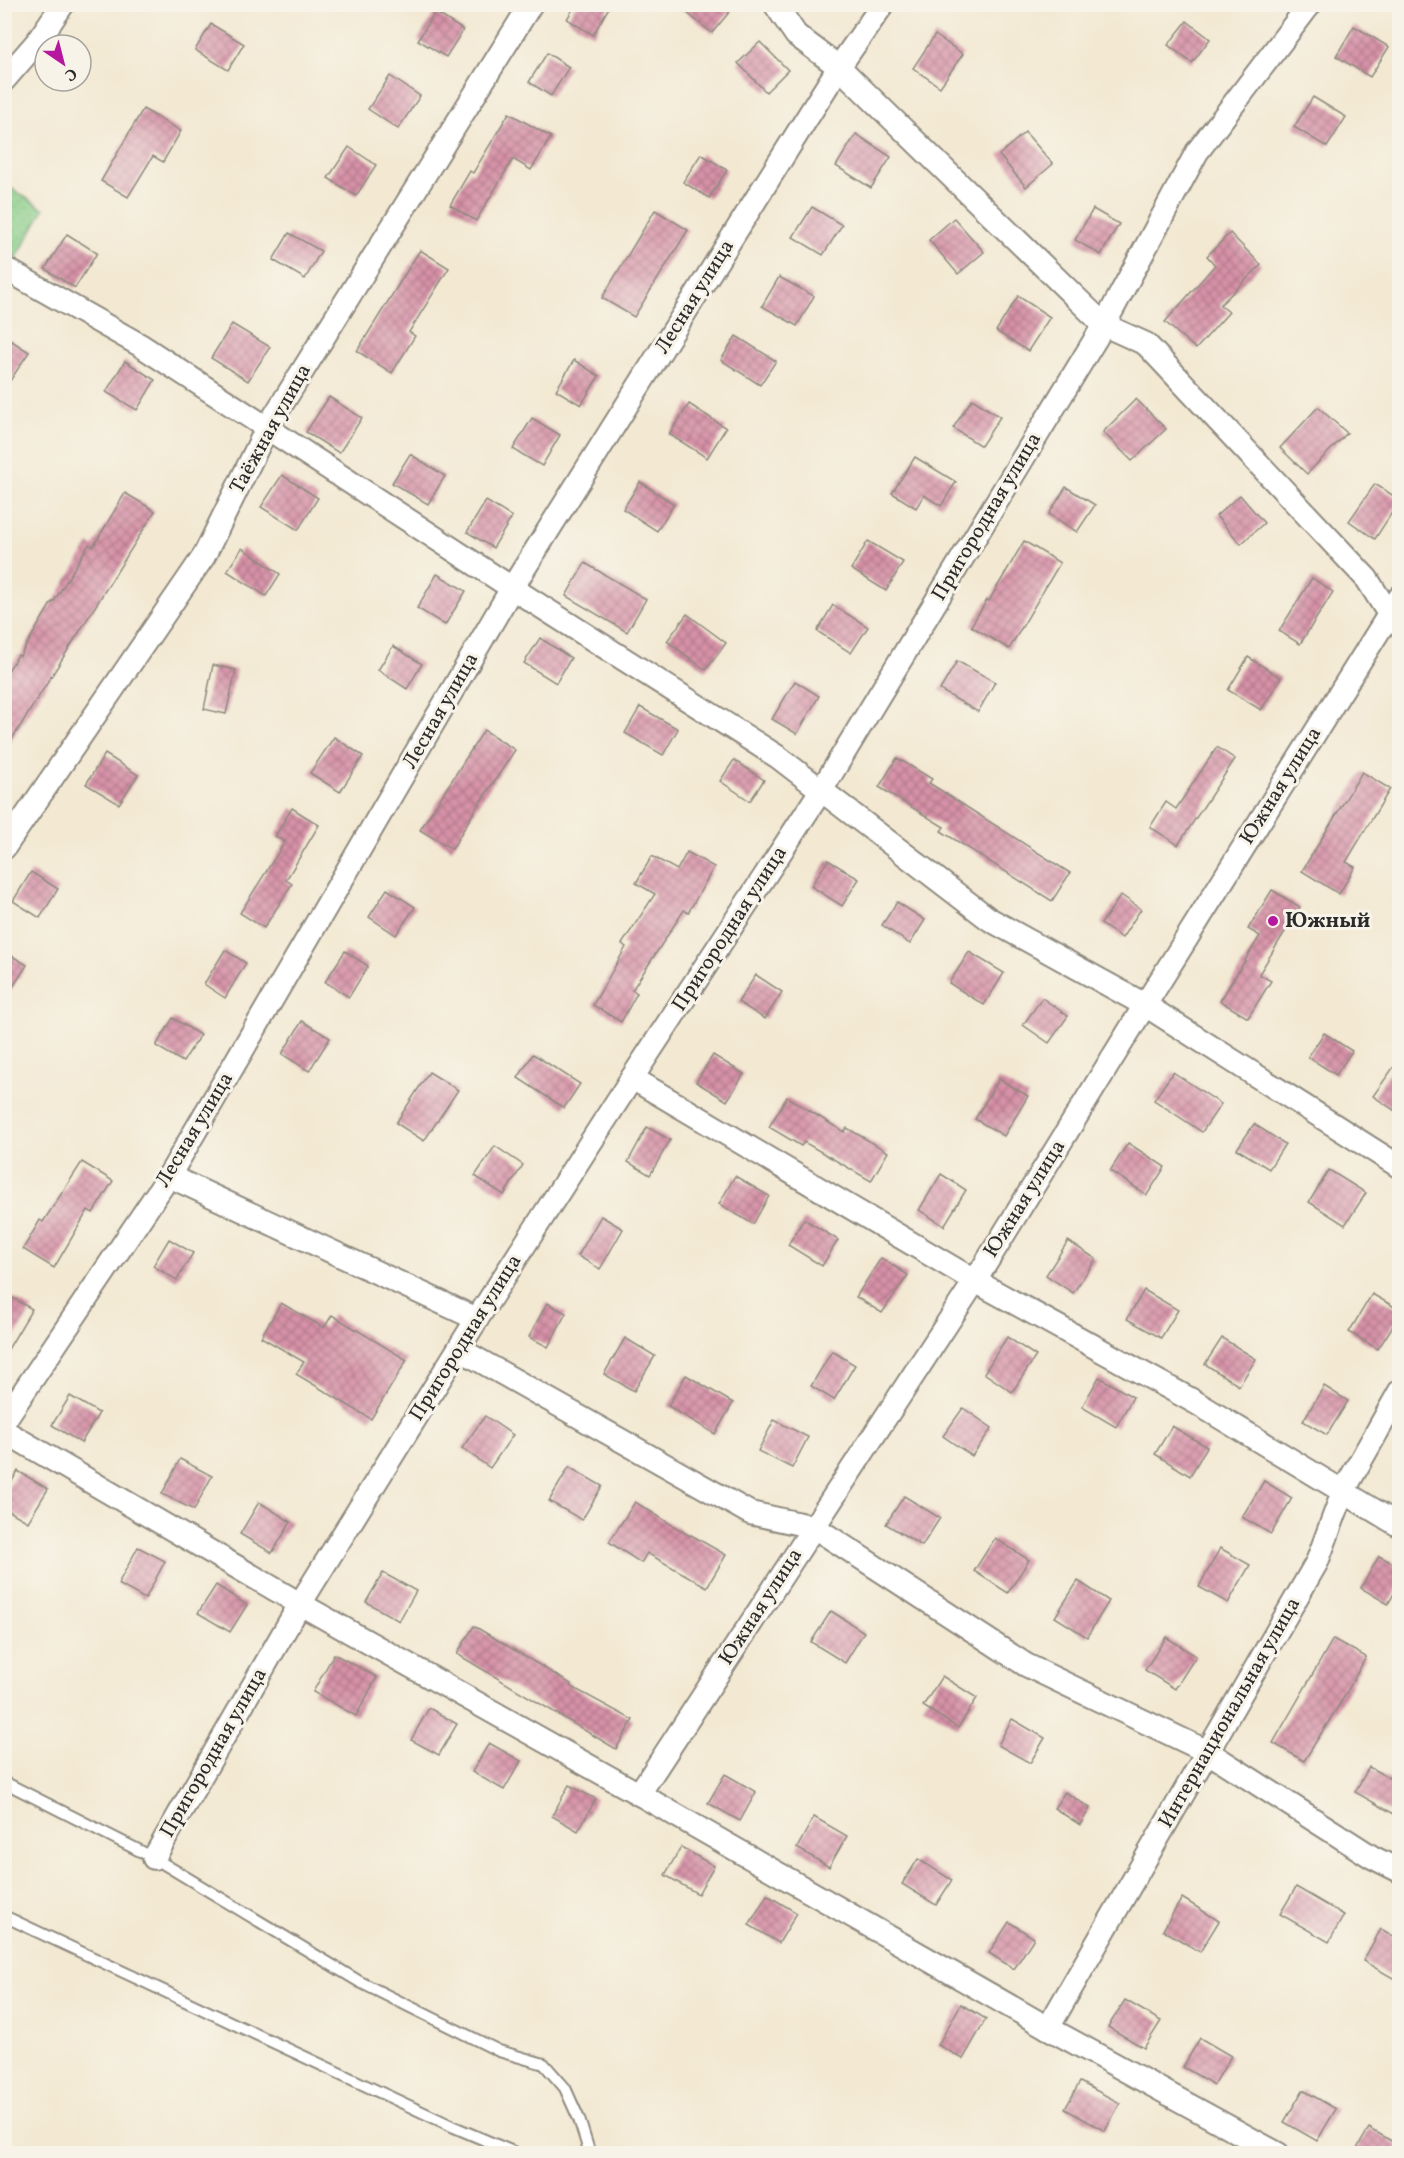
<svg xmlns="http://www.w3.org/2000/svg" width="1404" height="2158" viewBox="0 0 1404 2158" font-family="Vollkorn,serif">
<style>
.grass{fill:url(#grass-dots);stroke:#587c59;stroke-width:1.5}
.building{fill:url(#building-cross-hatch)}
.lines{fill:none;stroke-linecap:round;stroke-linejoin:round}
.lane-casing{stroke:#8f8a7f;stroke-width:14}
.street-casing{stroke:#8f8a7f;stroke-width:26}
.lane{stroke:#fff;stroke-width:10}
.street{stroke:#fff;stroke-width:22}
.poi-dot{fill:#b5179e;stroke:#f7f3e8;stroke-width:2}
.labels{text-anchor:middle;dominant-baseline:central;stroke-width:6;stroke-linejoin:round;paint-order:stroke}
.street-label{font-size:21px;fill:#2b2b2b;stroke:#f7f3e8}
.poi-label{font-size:21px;font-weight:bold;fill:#2b2b2b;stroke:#f7f3e8;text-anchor:start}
</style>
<defs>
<pattern id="grass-dots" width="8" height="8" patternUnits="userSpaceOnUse" patternTransform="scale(1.5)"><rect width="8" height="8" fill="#86cc87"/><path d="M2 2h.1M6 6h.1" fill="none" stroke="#74af75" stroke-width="1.8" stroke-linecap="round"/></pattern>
<pattern id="building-cross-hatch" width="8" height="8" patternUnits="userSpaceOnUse" patternTransform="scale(1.5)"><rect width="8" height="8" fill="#d792a8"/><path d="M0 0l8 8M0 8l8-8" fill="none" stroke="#af7789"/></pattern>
</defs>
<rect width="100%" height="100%" fill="#f7f3e8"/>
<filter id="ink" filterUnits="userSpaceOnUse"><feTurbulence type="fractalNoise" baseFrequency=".0167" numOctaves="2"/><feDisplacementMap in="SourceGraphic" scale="12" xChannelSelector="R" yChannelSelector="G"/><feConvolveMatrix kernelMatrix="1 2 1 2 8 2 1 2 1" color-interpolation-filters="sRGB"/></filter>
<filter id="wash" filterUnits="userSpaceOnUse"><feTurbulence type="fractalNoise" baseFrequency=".008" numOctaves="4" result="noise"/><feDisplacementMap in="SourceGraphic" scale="24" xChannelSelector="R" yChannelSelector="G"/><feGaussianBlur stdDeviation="1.35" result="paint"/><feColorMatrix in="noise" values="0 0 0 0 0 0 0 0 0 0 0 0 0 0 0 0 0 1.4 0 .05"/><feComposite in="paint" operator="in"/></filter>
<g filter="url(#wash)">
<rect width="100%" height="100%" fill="#f3e9d3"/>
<polygon class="grass" points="4,184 44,209 16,259 5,252"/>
<g id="blocks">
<g class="building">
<polygon points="576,4 611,4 593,35 567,19"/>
<polygon points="676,4 736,4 712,33"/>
<polygon points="435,12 463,30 446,57 418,40"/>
<polygon points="1187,21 1210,39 1192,63 1168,45"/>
<polygon points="211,24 244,44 228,70 195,50"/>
<polygon points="1354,26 1389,47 1370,77 1336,56"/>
<polygon points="935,35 963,54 940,87 913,68"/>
<polygon points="760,42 788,70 766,92 738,63"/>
<polygon points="547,53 569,67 551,96 529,82"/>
<polygon points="390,76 420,96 398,129 368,109"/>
<polygon points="1313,97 1346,117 1327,147 1294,127"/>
<polygon points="143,109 181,131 163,162 153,156 128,197 101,181"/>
<polygon points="509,113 551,137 531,170 513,159 476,221 450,205 470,171 473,173"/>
<polygon points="1025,132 1053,164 1026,187 999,155"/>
<polygon points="856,134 891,157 871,188 836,166"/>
<polygon points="349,147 376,165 356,196 328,178"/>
<polygon points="701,154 727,170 709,198 683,182"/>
<polygon points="812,207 842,225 823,255 793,237"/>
<polygon points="1093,209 1119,224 1101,255 1075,240"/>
<polygon points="655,210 688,230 634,317 602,298"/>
<polygon points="954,218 984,252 958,274 929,240"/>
<polygon points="289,233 321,251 305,279 273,260"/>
<polygon points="1230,233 1261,265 1220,305 1229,312 1196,349 1165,322 1215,265 1207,256"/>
<polygon points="67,234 97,253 75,288 45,269"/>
<polygon points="420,250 449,268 409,332 415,336 392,373 357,351"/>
<polygon points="779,277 814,296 797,326 762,306"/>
<polygon points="1018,296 1050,317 1028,351 996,331"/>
<polygon points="232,324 270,347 248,381 211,358"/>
<polygon points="4,336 29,352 4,390"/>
<polygon points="736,336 776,361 760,385 721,360"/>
<polygon points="574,360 599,376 581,405 556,390"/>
<polygon points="125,361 155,380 137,410 106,392"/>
<polygon points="329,397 362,418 339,453 306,432"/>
<polygon points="972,399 1000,417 981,446 953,428"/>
<polygon points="1136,399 1166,429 1132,461 1103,432"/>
<polygon points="689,404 726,428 707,458 669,434"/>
<polygon points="1318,407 1347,433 1307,474 1280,448"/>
<polygon points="532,418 560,435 542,466 513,449"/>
<polygon points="410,454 445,476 428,504 392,483"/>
<polygon points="915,457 956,482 941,506 924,495 916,508 892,493"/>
<polygon points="282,475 318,498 298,530 261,507"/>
<polygon points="640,482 674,504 657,531 623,509"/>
<polygon points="1375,484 1400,500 1375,539 1349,521"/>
<polygon points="1066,487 1095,505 1077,532 1049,514"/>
<polygon points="125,493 155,511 4,752 4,677 18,655 20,656 52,602 53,603 89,544 93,547"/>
<polygon points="1240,495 1264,523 1241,544 1216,516"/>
<polygon points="486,501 512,517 493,548 467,532"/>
<polygon points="868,541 903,562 886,591 851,569"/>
<polygon points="1024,541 1060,563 1009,649 971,626 987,600 989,601"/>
<polygon points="242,548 280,574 266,596 227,571"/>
<polygon points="585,563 646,599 627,632 566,596"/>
<polygon points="437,574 466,591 445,625 417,608"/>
<polygon points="1312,578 1333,592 1300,644 1279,631"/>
<polygon points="833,605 868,627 851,653 817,631"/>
<polygon points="687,614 726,643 706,670 667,641"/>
<polygon points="540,638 571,658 556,683 524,663"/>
<polygon points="393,646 422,664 407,689 378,670"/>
<polygon points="1248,657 1281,678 1261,710 1228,690"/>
<polygon points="957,661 995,682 978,712 940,690"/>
<polygon points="213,665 236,670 226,714 204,709"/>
<polygon points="795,681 819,696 797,734 772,719"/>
<polygon points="640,707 678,729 663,755 625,733"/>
<polygon points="484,730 515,750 473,813 452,849 420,830"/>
<polygon points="334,737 363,756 340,792 310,773"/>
<polygon points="1217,747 1235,759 1178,845 1150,827 1166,802 1176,809"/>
<polygon points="105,754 138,775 119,804 86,784"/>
<polygon points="897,758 932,779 929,783 1070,873 1052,901 941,831 944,827 879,787"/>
<polygon points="734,760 764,780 750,801 720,781"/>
<polygon points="1362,772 1390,789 1346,862 1355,867 1339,894 1302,871"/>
<polygon points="292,808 319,825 286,880 292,884 264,928 240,913 285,842 275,836"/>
<polygon points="687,852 714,867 688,913 684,910 632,990 637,993 621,1022 593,1005 626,947 622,944 655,894 636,883 652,856 677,870"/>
<polygon points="828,860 859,879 842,906 811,886"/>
<polygon points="31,872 58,889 40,918 13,901"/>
<polygon points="387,889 415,907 396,935 369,917"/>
<polygon points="1272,890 1300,907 1259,974 1271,981 1248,1018 1220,1001 1260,936 1248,929"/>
<polygon points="1121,895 1141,909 1122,938 1101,924"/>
<polygon points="897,902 925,920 910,944 882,925"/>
<polygon points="225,950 246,963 225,998 204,984"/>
<polygon points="4,951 27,965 4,1001"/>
<polygon points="345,951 368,966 349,997 325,982"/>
<polygon points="969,952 1004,973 984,1005 949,983"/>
<polygon points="756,975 782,992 765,1019 738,1002"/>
<polygon points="1042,998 1068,1016 1049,1043 1023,1025"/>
<polygon points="173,1018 200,1035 183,1062 156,1046"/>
<polygon points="302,1021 330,1038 309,1071 282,1054"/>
<polygon points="1324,1033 1352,1051 1336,1075 1308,1057"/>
<polygon points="533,1054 580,1084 564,1108 518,1078"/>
<polygon points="713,1055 744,1074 727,1101 696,1082"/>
<polygon points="1400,1058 1400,1114 1373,1096"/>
<polygon points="429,1072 458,1090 424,1141 396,1123"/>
<polygon points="1173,1072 1221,1104 1202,1132 1154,1100"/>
<polygon points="999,1079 1028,1096 1004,1136 975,1119"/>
<polygon points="787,1097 844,1132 847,1128 888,1152 871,1181 804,1142 801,1146 769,1127"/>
<polygon points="1254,1124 1285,1144 1269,1169 1237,1149"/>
<polygon points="647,1127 670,1140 650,1175 628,1162"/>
<polygon points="1128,1143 1165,1167 1147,1195 1110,1171"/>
<polygon points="495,1146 523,1165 504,1195 475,1176"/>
<polygon points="82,1162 113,1181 93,1213 88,1210 54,1268 23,1249 40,1220 43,1222"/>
<polygon points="1329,1170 1366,1193 1345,1225 1309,1202"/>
<polygon points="941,1174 966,1190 944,1226 919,1210"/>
<polygon points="735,1176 769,1196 753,1224 719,1204"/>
<polygon points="601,1216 623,1229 600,1269 578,1256"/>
<polygon points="804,1219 838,1240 822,1266 788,1245"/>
<polygon points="169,1239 193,1253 177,1280 153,1266"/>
<polygon points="1068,1241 1096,1259 1073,1293 1046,1275"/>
<polygon points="881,1258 908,1275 882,1313 856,1297"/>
<polygon points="1144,1290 1178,1310 1161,1338 1127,1319"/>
<polygon points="4,1293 32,1309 4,1356"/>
<polygon points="1372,1294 1400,1310 1400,1315 1378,1349 1349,1332"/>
<polygon points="281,1303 324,1328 332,1315 407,1360 371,1419 296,1374 304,1362 261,1337"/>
<polygon points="547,1303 566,1313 548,1347 529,1337"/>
<polygon points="1007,1337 1036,1356 1012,1392 984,1373"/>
<polygon points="625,1338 655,1356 634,1391 604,1374"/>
<polygon points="1222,1338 1256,1359 1239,1386 1205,1364"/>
<polygon points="832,1351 855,1365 834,1400 811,1386"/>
<polygon points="686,1375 733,1403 715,1434 668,1406"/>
<polygon points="1099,1377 1133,1397 1116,1427 1082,1407"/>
<polygon points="1324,1386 1348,1401 1327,1435 1303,1421"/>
<polygon points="70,1396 99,1413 81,1443 52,1425"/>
<polygon points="963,1408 992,1428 972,1456 943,1436"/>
<polygon points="485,1416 513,1435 490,1468 462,1448"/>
<polygon points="774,1420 808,1437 792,1468 758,1451"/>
<polygon points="1172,1426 1207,1447 1190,1476 1155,1454"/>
<polygon points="180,1459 212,1476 194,1510 162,1494"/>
<polygon points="569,1467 602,1486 582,1520 549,1501"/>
<polygon points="18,1471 48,1489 28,1522 4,1508 4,1494"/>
<polygon points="1264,1481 1292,1498 1271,1534 1242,1517"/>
<polygon points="904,1496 940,1518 922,1546 886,1524"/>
<polygon points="259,1502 291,1522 272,1553 240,1534"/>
<polygon points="635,1502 690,1536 691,1535 726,1555 707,1587 647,1553 641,1563 609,1542"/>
<polygon points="995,1538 1029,1560 1008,1593 974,1571"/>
<polygon points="138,1547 165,1561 145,1599 118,1584"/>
<polygon points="1220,1548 1250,1565 1228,1603 1199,1587"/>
<polygon points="1379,1556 1400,1567 1400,1584 1388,1604 1361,1588"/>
<polygon points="383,1573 416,1591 399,1621 366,1602"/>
<polygon points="1078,1581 1109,1601 1087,1637 1055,1617"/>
<polygon points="216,1585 247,1605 230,1632 198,1613"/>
<polygon points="831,1611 864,1632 845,1663 811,1642"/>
<polygon points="474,1626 571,1684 570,1686 633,1720 616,1749 457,1654"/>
<polygon points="1166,1637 1196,1656 1175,1689 1145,1670"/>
<polygon points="1333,1639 1366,1657 1344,1697 1304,1761 1273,1743"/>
<polygon points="334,1654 377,1677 356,1716 313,1692"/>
<polygon points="942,1676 977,1698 958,1728 923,1706"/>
<polygon points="429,1708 457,1724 439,1755 411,1740"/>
<polygon points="1012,1719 1045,1738 1030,1763 998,1745"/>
<polygon points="489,1743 521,1761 504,1790 472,1772"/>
<polygon points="1369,1767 1400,1784 1400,1804 1394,1814 1355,1792"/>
<polygon points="725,1774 756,1792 740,1821 708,1803"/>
<polygon points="569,1785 596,1799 578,1831 552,1816"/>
<polygon points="1065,1792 1090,1808 1080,1825 1054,1808"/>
<polygon points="814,1817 847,1836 829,1867 797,1848"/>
<polygon points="681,1847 714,1866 698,1894 665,1875"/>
<polygon points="918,1859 952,1880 936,1905 902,1884"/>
<polygon points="1296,1887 1344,1915 1329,1942 1280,1914"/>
<polygon points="767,1895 797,1913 779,1943 749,1925"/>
<polygon points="1182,1898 1219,1921 1200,1952 1163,1930"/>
<polygon points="1009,1922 1034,1938 1014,1969 989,1953"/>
<polygon points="1381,1929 1400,1940 1400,1982 1363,1961"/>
<polygon points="1125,2000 1161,2021 1144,2048 1108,2027"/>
<polygon points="961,2004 986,2019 963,2059 938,2045"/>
<polygon points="1200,2038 1231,2056 1214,2085 1183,2067"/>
<polygon points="1080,2082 1120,2103 1105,2131 1065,2109"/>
<polygon points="1303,2090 1336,2109 1317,2141 1284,2122"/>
<polygon points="1369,2128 1400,2146 1400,2154 1354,2154"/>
</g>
</g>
</g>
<g filter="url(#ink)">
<use href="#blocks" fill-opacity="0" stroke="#8f8a7f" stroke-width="1.5"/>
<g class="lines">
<defs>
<g id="lane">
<polyline points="4,1782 154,1858 360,1982 499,2051 544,2064 565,2088 579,2119 590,2154"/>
<polyline points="4,1916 454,2127 518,2154"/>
</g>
<g id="street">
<polyline points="775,4 796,35 839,67 1104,325 1146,344 1367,579 1389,614 1397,624"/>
<polyline points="4,80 37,42 63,4"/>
<polyline points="4,268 140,345 512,588 778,757 989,919 1145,1005 1400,1167"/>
<polyline points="4,848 204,556 267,428 531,4"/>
<polyline points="632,1078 975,1281 1195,1402 1400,1526"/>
<polyline points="169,1176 477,1319"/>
<polyline points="459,1349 750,1513 814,1527 1026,1665 1208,1752 1372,1857 1400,1871"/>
<polyline points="4,1421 169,1176 512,588 839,67 883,4"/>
<polyline points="4,1431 300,1604 639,1794 1048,2028 1278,2154"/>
<polyline points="639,1794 975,1281 1145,1005 1400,597"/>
<polyline points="154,1858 300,1604 477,1319 632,1078 822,789 1104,325 1197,152 1310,4"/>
<polyline points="1048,2028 1317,1562 1343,1492 1400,1391"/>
</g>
</defs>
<use href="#lane" class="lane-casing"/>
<use href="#street" class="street-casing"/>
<use href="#lane" class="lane"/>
<use href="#street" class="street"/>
</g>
</g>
<circle class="poi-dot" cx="1273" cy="921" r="6"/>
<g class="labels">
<g class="street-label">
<text transform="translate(695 297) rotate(-58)">Лесная улица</text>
<text transform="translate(271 429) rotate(-61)">Таёжная улица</text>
<text transform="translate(987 517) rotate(-59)">Пригородная улица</text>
<text transform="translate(441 711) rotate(-60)">Лесная улица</text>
<text transform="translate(1281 786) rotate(-58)">Южная улица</text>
<text transform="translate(730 929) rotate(-57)">Пригородная улица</text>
<text transform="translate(195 1130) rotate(-59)">Лесная улица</text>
<text transform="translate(1025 1199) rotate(-58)">Южная улица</text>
<text transform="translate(466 1338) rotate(-58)">Пригородная улица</text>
<text transform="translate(761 1607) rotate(-57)">Южная улица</text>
<text transform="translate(1230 1713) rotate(-60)">Интернациональная улица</text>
<text transform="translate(214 1753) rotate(-60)">Пригородная улица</text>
</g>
<g class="poi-label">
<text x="1285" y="921">Южный</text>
</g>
</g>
<rect width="1404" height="2158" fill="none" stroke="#f7f3e8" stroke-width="24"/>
<g transform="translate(63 63) rotate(145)"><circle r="28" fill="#f7f3e8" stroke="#a5a39c" stroke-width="1.5"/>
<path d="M0-4.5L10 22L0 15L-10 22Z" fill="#b5179e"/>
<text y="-9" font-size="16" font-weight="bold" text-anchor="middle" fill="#2b2b2b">С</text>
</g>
</svg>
